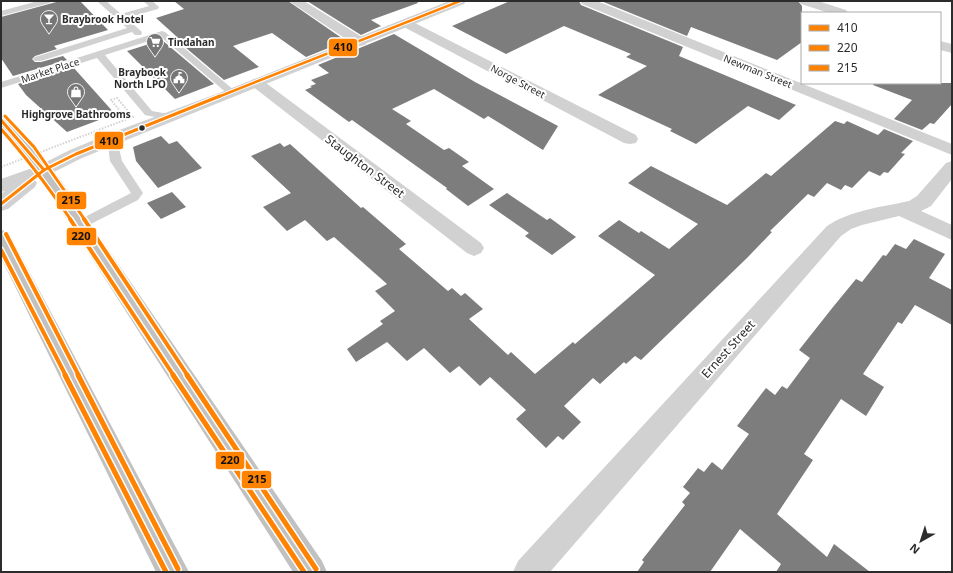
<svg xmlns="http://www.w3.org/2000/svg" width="953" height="573" viewBox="0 0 953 573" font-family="'Noto Sans',sans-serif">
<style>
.building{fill:#7d7d7d}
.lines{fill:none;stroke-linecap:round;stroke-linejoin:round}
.service{fill:#d1d1d1;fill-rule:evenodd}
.minor{fill:#d1d1d1;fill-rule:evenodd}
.tertiary{fill:#d1d1d1;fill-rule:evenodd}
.trunk{fill:#c1c1c1;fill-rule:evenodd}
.path-bridge{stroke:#d1d1d1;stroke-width:2;stroke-dasharray:1.5 1.5;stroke-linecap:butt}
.bus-1-far1-casing{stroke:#fff;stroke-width:4.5}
.bus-1-casing{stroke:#fff;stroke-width:5.5}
.bus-2-far2-casing{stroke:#fff;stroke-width:5.5}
.bus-2-far1-casing{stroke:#fff;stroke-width:7}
.bus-2-casing{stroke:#fff;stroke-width:8}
.bus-3-far2-casing{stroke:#fff;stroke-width:5.5}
.bus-3-far1-casing{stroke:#fff;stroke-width:7}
.bus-3-casing{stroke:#fff;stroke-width:8}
.bus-1-far1{stroke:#ff8200;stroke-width:2.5}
.bus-1{stroke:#ff8200;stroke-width:3}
.bus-2-far2{stroke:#ff8200;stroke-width:3}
.bus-2-far1{stroke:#ff8200;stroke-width:4}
.bus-2{stroke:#ff8200;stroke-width:5}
.bus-3-far2{stroke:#ff8200;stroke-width:3}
.bus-3-far1{stroke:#ff8200;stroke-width:4}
.bus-3{stroke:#ff8200;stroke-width:5}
.bus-dot{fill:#2c2c2c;stroke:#fff;stroke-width:1.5}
.labels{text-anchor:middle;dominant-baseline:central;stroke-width:4;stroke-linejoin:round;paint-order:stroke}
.far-poi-label{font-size:10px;font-weight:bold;fill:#2c2c2c;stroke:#fff;text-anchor:start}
.far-street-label{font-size:10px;fill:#2c2c2c;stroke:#fff}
.street-label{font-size:12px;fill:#2c2c2c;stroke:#fff}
.line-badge{stroke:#fff;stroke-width:1.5}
.pale-badge-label{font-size:11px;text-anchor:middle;font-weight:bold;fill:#111}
</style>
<rect width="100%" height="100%" fill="#fff"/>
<g class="building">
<polygon points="60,1 80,1 108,30 54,46 57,49 35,56 32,59 35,62 41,62 63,56 67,60 13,76 1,58 1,17"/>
<polygon points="174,1 288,1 346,41 306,57 272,33 233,46 259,67 224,80 173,37 176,36 156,18 184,9"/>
<polygon points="307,1 417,1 418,3 371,20 381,26 361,35"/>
<polygon points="510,1 579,1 581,5 683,47 679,56 796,105 779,120 748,106 696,144 670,131 672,129 598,95 647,66 626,57 631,54 564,26 506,54 452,26"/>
<polygon points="601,1 798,1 802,6 802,42 777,60 691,27 687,36"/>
<polygon points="394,34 475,82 558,126 543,150 488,116 484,119 434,89 392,109 411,121 406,124 444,150 449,148 469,162 462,166 494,189 468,206 446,189 447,188 352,120 349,122 305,90 312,87 310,86 316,84 311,80 329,73 318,65"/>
<polygon points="162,40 214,84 175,99 127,51"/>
<polygon points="73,67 115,114 67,132 26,95 18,84"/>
<polygon points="874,83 952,83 952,104 934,124 930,123 922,130 894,119 912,100 873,85"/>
<polygon points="835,121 844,124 847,121 878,135 884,129 913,141 901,153 905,154 888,173 884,172 880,176 869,171 852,188 845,185 841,190 827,183 814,197 808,194 770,231 772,232 747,258 641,360 635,356 626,364 624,362 600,384 593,378 564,406 581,422 563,440 558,436 546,448 516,419 526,410 490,377 480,386 459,366 450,373 424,348 407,361 387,342 356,362 347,349 383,324 380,321 395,311 375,291 387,284 334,237 327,241 305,220 287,231 263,207 291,193 251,156 280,143 284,147 290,144 361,208 363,207 406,244 399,249 448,291 452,288 461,296 465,293 483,309 469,319 508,355 511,352 535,374 573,342 575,344 655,275 598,236 619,220 639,233 641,231 669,249 698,224 628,183 651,166 727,205 766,173 771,176"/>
<polygon points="161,136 169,144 177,141 202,168 158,188 136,161 133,147"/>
<polygon points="172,192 186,207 161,219 147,203"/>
<polygon points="507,193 547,220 550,218 576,237 552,255 525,236 529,233 489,205"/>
<polygon points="914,239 945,254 929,278 952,290 952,325 915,305 902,324 898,322 863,374 884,387 866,416 841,399 804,454 813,460 777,514 827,557 834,544 870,572 776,572 781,564 740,529 710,572 637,572 644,562 642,560 685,505 682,502 690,493 683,487 698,468 704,472 712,462 722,470 749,434 737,426 766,388 775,395 782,386 787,389 810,358 799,350 833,307 856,279 862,282 883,255 886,256 895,244 906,249"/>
</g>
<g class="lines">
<g class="service">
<polygon points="38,1 51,1 50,3 1,16 1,11"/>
<polygon points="97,1 106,1 121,14 149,6 143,1 152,1 159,7 158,9 126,18 141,31 142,33 141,35 135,35 132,32 41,61 35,61 33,59 35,57 127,28"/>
<polygon points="162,31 165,32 235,91 237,93 235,95 229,95 161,37 105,55 152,111 174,115 175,117 174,119 170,120 145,115 97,58 1,88 1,82"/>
<polygon points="112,136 117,139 122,161 143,193 138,200 85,227 81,228 77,227 75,224 77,221 131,193 110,161 107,139"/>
</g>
<g class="minor">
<polygon points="289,1 304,1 365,39 367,42 365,45 360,46 355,45"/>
<polygon points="580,1 597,1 952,144 952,155 582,4"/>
<polygon points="799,1 818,1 846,10 848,13 829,13 801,4"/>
<polygon points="407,19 636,135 638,139 636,143 630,144 624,143 402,26 400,23 402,20"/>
<polygon points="940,41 952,44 952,53 940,50"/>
<polygon points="257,78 262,80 481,243 484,248 481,253 474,256 467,253 252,86 249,83 252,80"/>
<path d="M952 161V179L931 206 921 211 952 225V240L899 216 862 225 851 229 841 236 550 572H513L518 561 827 226C851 210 882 207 909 201L917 196 946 163Z"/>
</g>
<polygon class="tertiary" points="449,1 466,1 464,4 82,158 50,174 35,180 37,183 35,187 8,209 1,211 1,194 5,191 1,192 1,179 38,166 70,150 106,135 227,90"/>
<g class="trunk">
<polygon points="1,115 7,117 35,147 62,182 322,561 327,572 293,572 48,190 23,155 1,130"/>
<polygon points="1,230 8,232 11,237 189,572 156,572 1,258"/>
</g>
<polyline class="path-bridge" points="1,167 133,117 117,98 111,100 125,117"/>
<defs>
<polyline id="bus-1-far1" points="218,97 460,1"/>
<g id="bus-1">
<polyline points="1,120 44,170"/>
<polyline points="1,204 44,170 76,154 220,96"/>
</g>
<path id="bus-2-far2" d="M1 129C27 158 49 188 71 220"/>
<g id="bus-2-far1">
<polyline points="70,219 174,376"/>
<polyline points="1,250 66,376"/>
</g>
<g id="bus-2">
<polyline points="65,375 166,572"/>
<polyline points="173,375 304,572"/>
</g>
<polyline id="bus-3-far2" points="5,116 34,147 85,220"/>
<g id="bus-3-far1">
<polyline points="84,219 188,376"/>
<polyline points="6,234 79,376"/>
</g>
<g id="bus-3">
<polyline points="78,375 178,569"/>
<polyline points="187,375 316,569"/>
</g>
</defs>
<use href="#bus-1-far1" class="bus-1-far1-casing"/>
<use href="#bus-1" class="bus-1-casing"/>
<use href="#bus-2-far2" class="bus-2-far2-casing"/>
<use href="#bus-2-far1" class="bus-2-far1-casing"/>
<use href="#bus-2" class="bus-2-casing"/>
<use href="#bus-3-far2" class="bus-3-far2-casing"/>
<use href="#bus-3-far1" class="bus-3-far1-casing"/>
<use href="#bus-3" class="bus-3-casing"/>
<use href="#bus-1-far1" class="bus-1-far1"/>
<use href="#bus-1" class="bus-1"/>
<use href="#bus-2-far2" class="bus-2-far2"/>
<use href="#bus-2-far1" class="bus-2-far1"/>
<use href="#bus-2" class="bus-2"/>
<use href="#bus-3-far2" class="bus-3-far2"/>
<use href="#bus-3-far1" class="bus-3-far1"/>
<use href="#bus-3" class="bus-3"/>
</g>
<defs>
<symbol id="bar-pin" viewBox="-11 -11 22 30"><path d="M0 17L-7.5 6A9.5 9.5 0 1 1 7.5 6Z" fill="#767676" stroke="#fff"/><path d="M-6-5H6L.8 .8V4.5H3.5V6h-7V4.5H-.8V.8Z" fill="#fff"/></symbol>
<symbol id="supermarket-pin" viewBox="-11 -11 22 30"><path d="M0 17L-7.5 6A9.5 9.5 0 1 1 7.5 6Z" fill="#767676" stroke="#fff"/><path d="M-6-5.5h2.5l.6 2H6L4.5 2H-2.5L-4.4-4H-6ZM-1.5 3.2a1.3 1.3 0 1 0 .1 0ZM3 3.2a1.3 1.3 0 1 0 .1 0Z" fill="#fff"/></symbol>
<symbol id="civic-pin" viewBox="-11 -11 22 30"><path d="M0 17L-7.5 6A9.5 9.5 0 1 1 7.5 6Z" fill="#767676" stroke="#fff"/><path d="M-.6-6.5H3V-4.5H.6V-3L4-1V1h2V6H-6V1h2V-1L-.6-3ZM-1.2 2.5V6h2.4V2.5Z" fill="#fff"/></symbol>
<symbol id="shop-pin" viewBox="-11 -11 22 30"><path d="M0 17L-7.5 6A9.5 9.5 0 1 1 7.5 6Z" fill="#767676" stroke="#fff"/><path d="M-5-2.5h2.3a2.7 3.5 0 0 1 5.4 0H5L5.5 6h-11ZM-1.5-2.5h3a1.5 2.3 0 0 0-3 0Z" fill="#fff"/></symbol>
</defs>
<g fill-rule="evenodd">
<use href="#bar-pin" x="39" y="9" width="20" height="27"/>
<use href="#supermarket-pin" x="145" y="32" width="20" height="27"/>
<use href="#civic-pin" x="169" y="68" width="20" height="27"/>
<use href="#shop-pin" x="66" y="82" width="20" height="27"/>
</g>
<circle class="bus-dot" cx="142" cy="128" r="3.5"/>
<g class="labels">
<g class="far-poi-label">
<text x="62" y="19">Braybrook Hotel</text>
<text x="168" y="42">Tindahan</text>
<text x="166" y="72" text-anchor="end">Braybook<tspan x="166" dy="12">North LPO</tspan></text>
<text x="76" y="114" text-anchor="middle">Highgrove Bathrooms</text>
</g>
<g class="far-street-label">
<text transform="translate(50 70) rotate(-18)">Market Place</text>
<text transform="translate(758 71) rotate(22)">Newman Street</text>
<text transform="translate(518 81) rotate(28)">Norge Street</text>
</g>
<g class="street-label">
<text transform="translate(365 166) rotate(37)">Staughton Street</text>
<text transform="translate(728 349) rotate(-48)">Ernest Street</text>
</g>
</g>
<g class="line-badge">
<rect x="328" y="38" width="30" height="19" rx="4" fill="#ff8200"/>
<rect x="94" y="131" width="30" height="19" rx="4" fill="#ff8200"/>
<rect x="56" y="191" width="31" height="19" rx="4" fill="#ff8200"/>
<rect x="66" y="227" width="31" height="19" rx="4" fill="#ff8200"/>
<rect x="215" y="451" width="30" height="19" rx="4" fill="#ff8200"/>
<rect x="241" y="470" width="31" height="19" rx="4" fill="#ff8200"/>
</g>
<g class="pale-badge-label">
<text x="343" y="51">410</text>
<text x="109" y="145">410</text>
<text x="71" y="204">215</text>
<text x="81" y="240">220</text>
<text x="230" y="464">220</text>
<text x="257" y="483">215</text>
</g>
<rect width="953" height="573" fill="none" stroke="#2c2c2c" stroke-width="4"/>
<rect x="801" y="12" width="140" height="72" fill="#ffffff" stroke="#ababab"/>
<rect x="809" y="25" width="20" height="6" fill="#ff8200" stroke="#ababab"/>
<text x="837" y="32" font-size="12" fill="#2c2c2c">410</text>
<rect x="809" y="45" width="20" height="6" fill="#ff8200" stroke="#ababab"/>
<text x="837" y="52" font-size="12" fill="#2c2c2c">220</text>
<rect x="809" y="65" width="20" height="6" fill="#ff8200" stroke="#ababab"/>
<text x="837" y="72" font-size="12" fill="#2c2c2c">215</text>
<g transform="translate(921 541) rotate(219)" stroke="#ffffff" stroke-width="3" paint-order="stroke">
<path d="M0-3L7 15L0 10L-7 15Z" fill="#2c2c2c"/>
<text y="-6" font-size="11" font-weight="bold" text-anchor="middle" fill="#2c2c2c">N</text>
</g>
</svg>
